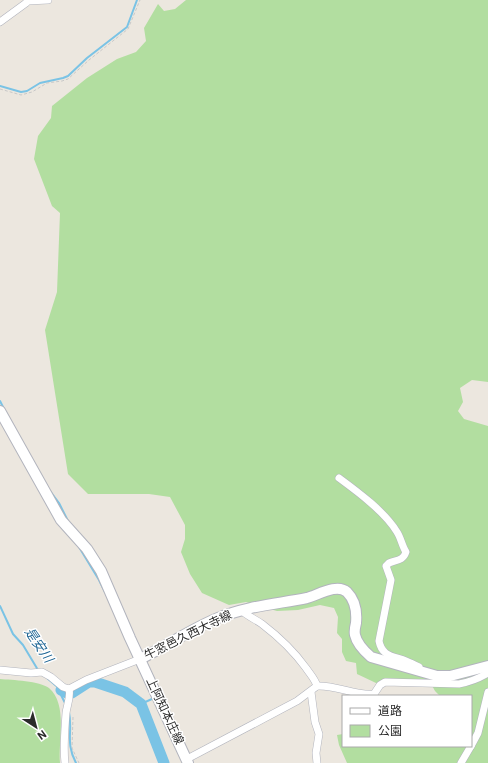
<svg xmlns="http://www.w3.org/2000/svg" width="488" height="763" viewBox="0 0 488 763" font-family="Roboto,'Noto Sans JP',sans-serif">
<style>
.green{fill:#b2dea0}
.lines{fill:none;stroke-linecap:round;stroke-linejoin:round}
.stream{stroke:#7ac3e5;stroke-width:2}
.river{stroke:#7ac3e5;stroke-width:11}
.street-casing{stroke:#b2b4bd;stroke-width:8}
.secondary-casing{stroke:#b2b4bd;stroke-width:12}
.path{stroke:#c8c8c8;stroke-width:1;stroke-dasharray:3 2;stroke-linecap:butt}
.street{stroke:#fff;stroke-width:7}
.secondary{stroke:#fff;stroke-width:10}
.labels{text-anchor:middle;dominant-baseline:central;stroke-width:3;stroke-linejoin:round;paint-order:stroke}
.street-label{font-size:12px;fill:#2b2b2b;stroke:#fff}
.water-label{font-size:13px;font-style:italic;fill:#196292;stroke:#fff}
</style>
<rect width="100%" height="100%" fill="#ece7df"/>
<g class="green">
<polygon points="186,0 488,0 488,382 472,380 460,388 463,402 458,411 464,419 488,426 488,763 347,763 339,745 337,735 343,734 343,746 471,746 471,696 440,696 435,691 429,680 403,680 376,683 357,674 356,663 346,661 342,652 342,639 337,633 338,617 334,608 320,605 298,610 277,611 246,602 229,605 202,593 190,574 181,552 185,539 185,525 170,497 149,494 88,494 68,474 45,330 57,292 60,213 52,206 34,159 38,136 51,118 52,106 87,78 117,59 136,52 146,41 144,28 158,4 164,11 175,9"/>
<path d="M0 679C12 680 40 681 49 688 68 704 58 741 60 763H0Z"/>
</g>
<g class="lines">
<g class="stream">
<polyline points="0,86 21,92 27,91 40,83 63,78 68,76 87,58 127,27 137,0"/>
<polyline points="0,401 4,409"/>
<polyline points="50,491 59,503 68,521"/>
<polyline points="79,547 99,580 105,592"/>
<polyline points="0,606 13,634 23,645 38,670"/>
<polyline points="47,678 61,690 61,695 65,703"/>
<polyline points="141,704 154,698"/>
<path d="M69 712C73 732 65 742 76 763"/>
</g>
<polyline class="river" points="61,690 67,693 72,693 89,682 95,682 125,692 141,704 164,763"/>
<defs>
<g id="street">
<polyline points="28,1 48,0"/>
<polyline points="0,22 26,3 28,0"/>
<path d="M339 478C358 492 385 512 397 532 401 538 402 546 406 552 403 561 396 560 389 563L386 566 391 580 379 641C382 657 394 656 406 661 411 663 415 665 419 667"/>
<polyline points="0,670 31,673 42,672 51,677 63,687 69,689 86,680 140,659"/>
<path d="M317 686C337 685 355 696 374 694L380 685 385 682 459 684C470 682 478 679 488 673"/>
<polyline points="311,692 315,722 319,734 316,753 317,763"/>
<polyline points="471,746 478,733 488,692"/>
<path d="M187 759 297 701 317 686C315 679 310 674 306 668 293 650 279 637 262 624 255 619 247 616 241 610"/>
<path d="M65 763C63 747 65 729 66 713 67 705 71 697 69 689"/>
<polyline points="461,763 471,746"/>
</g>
<g id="secondary">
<polyline points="0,411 61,520 87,549 101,571 130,638 188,763"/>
<path d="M140 659C167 646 191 629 218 618 247 606 277 604 307 598 318 595 337 583 347 592 355 600 357 612 356 623 355 627 354 631 355 635 357 644 364 651 371 657L437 676H450L488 666"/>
</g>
</defs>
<use href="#street" class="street-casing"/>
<use href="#secondary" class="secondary-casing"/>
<g class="path">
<polyline points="0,89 21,95 32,92 47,83 62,81 68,79 89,60 128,29 140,0"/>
<polyline points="73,717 72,748 79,763"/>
</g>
<use href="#street" class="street"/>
<use href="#secondary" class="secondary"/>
</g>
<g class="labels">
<g class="street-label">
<text transform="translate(188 635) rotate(-26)">牛窓邑久西大寺線</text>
<text transform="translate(165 711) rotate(65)">上阿知本庄線</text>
</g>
<g class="water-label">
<text transform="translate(39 645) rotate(55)">是安川</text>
</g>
</g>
<rect x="342" y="695" width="130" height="52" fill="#ffffff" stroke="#aaaaaa"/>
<rect x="350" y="708" width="20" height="6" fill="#ffffff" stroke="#aaaaaa"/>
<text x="378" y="715" font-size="12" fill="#2b2b2b">道路</text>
<rect x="350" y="725" width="20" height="12" fill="#b2dea0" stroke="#aaaaaa"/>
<text x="378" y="735" font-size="12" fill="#2b2b2b">公園</text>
<g transform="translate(36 727) rotate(144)" stroke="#ffffff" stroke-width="3" paint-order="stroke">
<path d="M0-3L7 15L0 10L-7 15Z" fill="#2b2b2b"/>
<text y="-6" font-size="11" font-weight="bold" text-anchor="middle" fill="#2b2b2b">N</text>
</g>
</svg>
